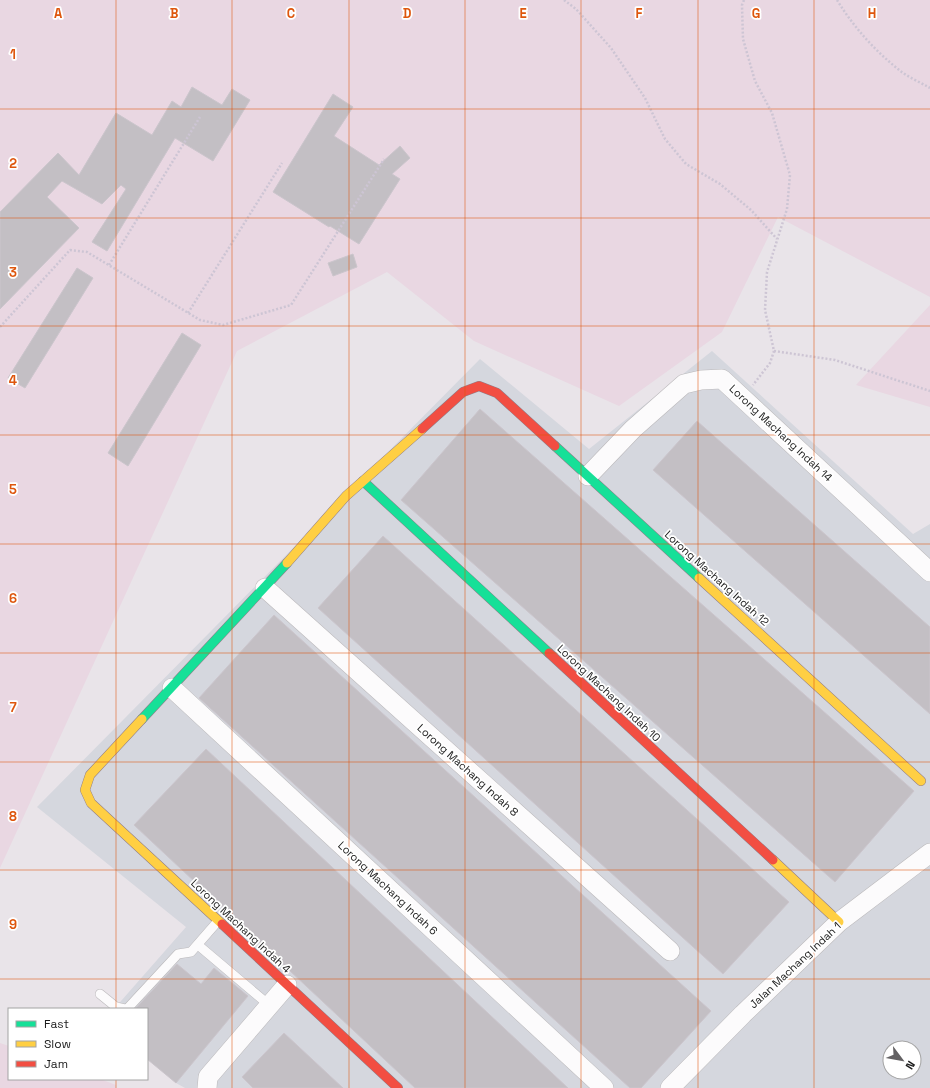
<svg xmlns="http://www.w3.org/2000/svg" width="930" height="1088" viewBox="0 0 930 1088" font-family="'Space Grotesk',sans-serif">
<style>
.industrial{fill:#d5d7de;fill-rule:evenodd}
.farmland{fill:#e9d7e2}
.building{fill:#c3bfc4;stroke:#cbc5cc}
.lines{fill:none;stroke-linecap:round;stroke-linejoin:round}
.lane-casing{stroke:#bbb9bb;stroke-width:10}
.street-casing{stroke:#bbb9bb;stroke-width:20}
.fast-casing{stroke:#917e89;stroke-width:10}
.slow-casing{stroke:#917e89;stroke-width:10}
.jam-casing{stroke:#917e89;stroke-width:10}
.path{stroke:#cdc5d4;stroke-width:2.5;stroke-dasharray:2 2;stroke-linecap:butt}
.lane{stroke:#fcfbfc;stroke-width:9}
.street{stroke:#fcfbfc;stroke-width:19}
.fast{stroke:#16e098;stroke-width:9}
.slow{stroke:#ffcf43;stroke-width:9}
.jam{stroke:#f24e42;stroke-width:9}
.grid{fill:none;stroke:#de560d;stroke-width:1;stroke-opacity:0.55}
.labels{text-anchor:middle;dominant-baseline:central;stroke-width:3.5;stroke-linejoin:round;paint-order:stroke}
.street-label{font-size:11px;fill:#1b1b1b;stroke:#fff}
.grid-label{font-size:13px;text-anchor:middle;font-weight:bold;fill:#de560d;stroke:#fff;stroke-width:3.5;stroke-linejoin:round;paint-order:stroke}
</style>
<rect width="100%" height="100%" fill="#e9e4e9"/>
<path class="industrial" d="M712 351 913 534 930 524V1088H185L176 1083 147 1009H114L186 927 37 807 480 359 589 449ZM890 1048H914V1072H890Z"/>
<g class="farmland">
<polygon points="0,0 930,0 930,297 778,217 722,332 619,406 474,341 387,272 237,351 0,868"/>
<polygon points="930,305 930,407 856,385"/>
<polygon points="0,1043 9,1046 9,1079 100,1079 116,1085 116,1088 0,1088"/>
</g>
<g class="building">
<polygon points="192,87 222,105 232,89 250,100 213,161 175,138 107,251 92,242 126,189 121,185 102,204 62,181 47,197 79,228 0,309 0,212 58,153 79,175 116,113 152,135 172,101 181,107"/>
<polygon points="333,94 353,107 334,136 379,165 400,146 410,158 392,174 400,179 359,244 330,226 329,227 273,192"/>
<polygon points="353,254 357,267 333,276 328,263"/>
<polygon points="77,268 93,278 25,388 8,378"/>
<polygon points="182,333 201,345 128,466 108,453"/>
<polygon points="480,409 914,791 835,882 401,500"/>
<polygon points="697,421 930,627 930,714 653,470"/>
<polygon points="383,536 789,902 723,974 318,608"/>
<polygon points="274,615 711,1011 641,1088 630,1088 199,698"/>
<polygon points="206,749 568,1088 415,1088 134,825"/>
<polygon points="177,964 201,984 214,968 248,996 176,1083 147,1059 147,1009 135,1009"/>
<polygon points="284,1033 343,1088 253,1088 242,1077"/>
</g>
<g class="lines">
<defs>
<g id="lane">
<polyline points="198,945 269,1005"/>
<polyline points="100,994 116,1007 125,1009"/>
<polyline points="127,1009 178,954 191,952 218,921"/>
</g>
<g id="street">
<polyline points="588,476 633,429 684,384 701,380 722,379 930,572"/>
<polyline points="265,588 670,951"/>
<polyline points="172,688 604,1088"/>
<polyline points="207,1088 208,1077 287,985"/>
<polyline points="670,1088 743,1014 839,922 930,853"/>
</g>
<g id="fast">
<polyline points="555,446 699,578"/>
<polyline points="363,481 549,653"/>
<polyline points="142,719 287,563"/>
</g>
<g id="slow">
<polyline points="287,563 346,496 422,429"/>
<polyline points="699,578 921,781"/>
<polyline points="142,719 90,775 85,790 91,803 222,924"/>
<polyline points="773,860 839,922"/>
</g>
<g id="jam">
<polyline points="422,429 463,392 479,386 497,393 555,446"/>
<polyline points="549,653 773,860"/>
<polyline points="222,924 398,1088"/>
</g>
</defs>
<use href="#lane" class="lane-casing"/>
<use href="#street" class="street-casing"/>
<use href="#fast" class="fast-casing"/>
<use href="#slow" class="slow-casing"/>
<use href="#jam" class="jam-casing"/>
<g class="path">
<polyline points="564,0 576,9 611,48 645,98 665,139 686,164 720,184 751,210 777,239"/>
<polyline points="744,0 742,5 743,39 755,81 772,113 790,175 787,209 767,272 765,310 774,351 770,363 753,385"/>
<path d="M837 0C853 26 874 50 898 69 907 77 920 82 930 88"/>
<polyline points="109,265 200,117"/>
<polyline points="188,313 282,163"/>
<polyline points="0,327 70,250 87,252 200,320 223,325 291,305 384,159"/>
<polyline points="774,351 835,360 930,391"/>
</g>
<use href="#lane" class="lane"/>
<use href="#street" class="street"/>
<use href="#fast" class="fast"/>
<use href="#slow" class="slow"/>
<use href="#jam" class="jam"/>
</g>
<path class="grid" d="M116 0V1009M232 0V1088M349 0V1088M465 0V1088M581 0V1088M698 0V1088M814 0V1088M0 109H930M0 218H930M0 326H930M0 435H930M0 544H930M0 653H930M0 762H930M0 870H930M0 979H930M116 1079V1088"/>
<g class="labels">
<g class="street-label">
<text transform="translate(781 433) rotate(43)">Lorong Machang Indah 14</text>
<text transform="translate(717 578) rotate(42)">Lorong Machang Indah 12</text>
<text transform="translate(609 693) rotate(43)">Lorong Machang Indah 10</text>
<text transform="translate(468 770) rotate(42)">Lorong Machang Indah 8</text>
<text transform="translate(388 888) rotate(43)">Lorong Machang Indah 6</text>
<text transform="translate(241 926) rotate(43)">Lorong Machang Indah 4</text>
<text transform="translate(795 965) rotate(-43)">Jalan Machang Indah 1</text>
</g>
</g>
<g class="grid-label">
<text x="58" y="18">A</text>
<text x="174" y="18">B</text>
<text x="291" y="18">C</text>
<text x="407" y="18">D</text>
<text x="523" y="18">E</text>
<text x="639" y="18">F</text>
<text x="756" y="18">G</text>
<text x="872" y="18">H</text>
<text x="13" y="59">1</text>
<text x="13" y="168">2</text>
<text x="13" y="277">3</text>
<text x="13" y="385">4</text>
<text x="13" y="494">5</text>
<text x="13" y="603">6</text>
<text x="13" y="712">7</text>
<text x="13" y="821">8</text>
<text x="13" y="929">9</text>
</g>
<rect x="8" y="1008" width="140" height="72" fill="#ffffff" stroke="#a4a4a4"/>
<rect x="16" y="1021" width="20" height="6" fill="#16e098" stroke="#a4a4a4"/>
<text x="44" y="1028" font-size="12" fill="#1b1b1b">Fast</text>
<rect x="16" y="1041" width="20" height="6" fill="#ffcf43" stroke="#a4a4a4"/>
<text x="44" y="1048" font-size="12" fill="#1b1b1b">Slow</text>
<rect x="16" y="1061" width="20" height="6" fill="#f24e42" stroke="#a4a4a4"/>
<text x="44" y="1068" font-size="12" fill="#1b1b1b">Jam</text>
<g transform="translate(902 1060) rotate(122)"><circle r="19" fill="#ffffff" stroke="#a4a4a4"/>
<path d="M0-3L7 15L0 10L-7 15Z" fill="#636163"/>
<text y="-6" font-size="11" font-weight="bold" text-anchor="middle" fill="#1b1b1b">N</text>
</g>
</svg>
